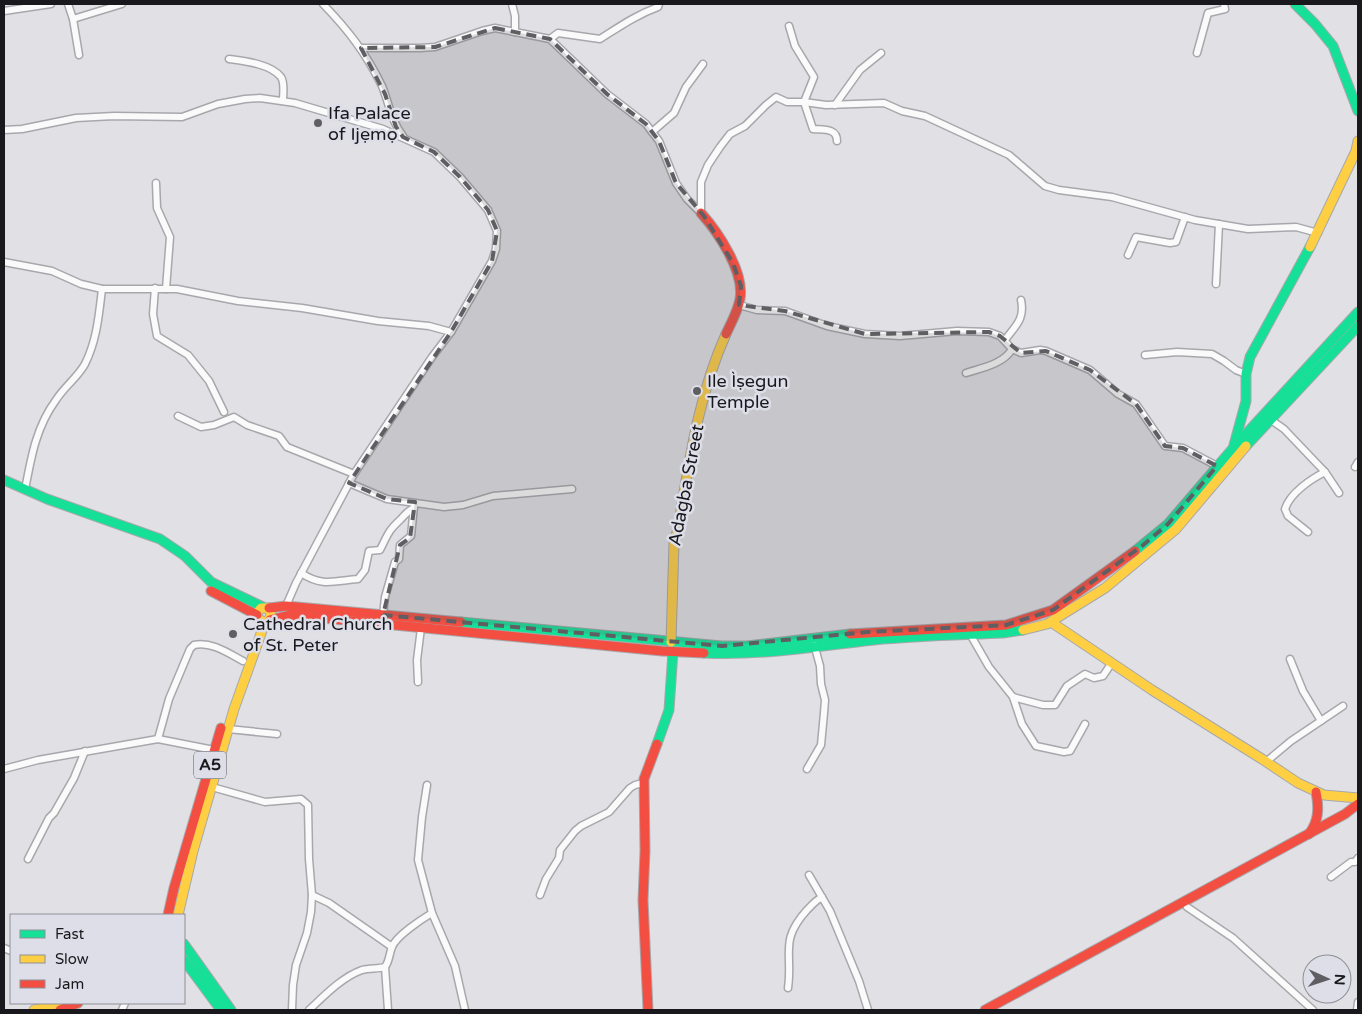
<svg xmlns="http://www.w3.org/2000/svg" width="1362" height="1014" viewBox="0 0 1362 1014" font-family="'Varela Round',sans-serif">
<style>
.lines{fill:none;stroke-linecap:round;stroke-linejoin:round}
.street-casing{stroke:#a7a8ac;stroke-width:9}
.fast-casing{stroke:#a7a8ac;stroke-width:11}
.slow-casing{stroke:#a7a8ac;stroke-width:11}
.jam-casing{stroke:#a7a8ac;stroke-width:11}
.street{stroke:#fafafb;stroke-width:6}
.fast{stroke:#16e098;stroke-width:9}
.slow{stroke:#ffcf43;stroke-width:9}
.jam{stroke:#f24e42;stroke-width:9}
.marked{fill:#5f5f63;fill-opacity:0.2;stroke:#5f5f63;stroke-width:4;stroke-dasharray:10 6;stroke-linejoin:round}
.poi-dot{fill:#5f5f63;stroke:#dddee8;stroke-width:2}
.labels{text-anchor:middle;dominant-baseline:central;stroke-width:5;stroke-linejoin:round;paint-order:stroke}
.shield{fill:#dddee8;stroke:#54545a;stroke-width:1}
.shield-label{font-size:16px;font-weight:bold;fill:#19191d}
.poi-label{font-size:18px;fill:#19191d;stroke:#dddee8;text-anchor:start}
.street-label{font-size:18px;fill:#19191d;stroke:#dddee8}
</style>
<rect width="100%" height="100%" fill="#e0e0e5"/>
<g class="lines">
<defs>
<g id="street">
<polyline points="68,4 73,19 79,55"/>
<path d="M323 4C348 30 366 53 382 86 389 103 391 121 403 136"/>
<polyline points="512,4 515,16 515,32"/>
<polyline points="4,11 51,4"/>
<polyline points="73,19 122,4"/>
<path d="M789 26 795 46 814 77 804 102 813 129C824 130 837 128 837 141"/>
<path d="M550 39 558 33 600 39C619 27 636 15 658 7L659 4"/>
<polyline points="361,48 420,48 435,47 482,31 495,28 550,39 607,94 646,124 659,141 676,183 687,199 701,213"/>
<polyline points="1197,53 1208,13 1225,9 1224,4"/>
<path d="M229 59C244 61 271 64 281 77 285 83 283 94 283 100"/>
<polyline points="835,105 860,70 881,53"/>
<polyline points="4,130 22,129 76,118 114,116 182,117 218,104 245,99 260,98 295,103 383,129 434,152 460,177 488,210 497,231 496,249 492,261 451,332 432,357 354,474 296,583 286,606"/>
<polyline points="652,132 674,113 686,87 703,64"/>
<polyline points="156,183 157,208 170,237 166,289"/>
<polyline points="701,213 701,182 708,165 720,147 730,134 745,126 766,105 776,97 787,102 804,102 826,105 884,103 902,111 925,116 1009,155 1045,186 1059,190 1112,197 1195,220 1248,229 1296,227 1318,233"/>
<polyline points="1128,255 1136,237 1170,243 1176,242 1185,217"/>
<polyline points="4,262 52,271 81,284 102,289 177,289 238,301 302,308 378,321 429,326 451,332"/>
<polyline points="1216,284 1219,224"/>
<polyline points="155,288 153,314 157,336 188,355 209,381 224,412"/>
<polyline points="739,305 757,310 785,311 827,326 865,334 900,336 957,331 989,332 1000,336 1012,349 1021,353 1040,350 1046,351 1090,370 1118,394 1136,404 1165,446 1183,448 1217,466"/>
<path d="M1005 340C1016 325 1025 319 1021 300"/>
<polyline points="1145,355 1177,352 1212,354 1224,361 1236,370 1246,374"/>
<path d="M966 373C981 368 1004 364 1012 349"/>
<polyline points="178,416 201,427 214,425 234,417 247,425 279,436 287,447 354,474"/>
<polyline points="1271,420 1284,429 1325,472"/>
<polyline points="1355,467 1358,462"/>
<polyline points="349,483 387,499 444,507 463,505 493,496 572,489"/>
<path d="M25 490C31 458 36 427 56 400 64 387 78 377 85 364 97 340 99 314 102 289"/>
<path d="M1308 532 1288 516 1285 509C1290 493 1311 479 1325 472L1339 493"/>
<path d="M301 573C322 587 334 581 358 579L365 570 369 551 380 550C388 534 388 531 401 519 406 514 407 511 414 508"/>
<polyline points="383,615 385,597 395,562 399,559 400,545 411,536 414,506"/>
<polyline points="970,634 989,667 1013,697 1022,724 1036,746 1064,752 1070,751 1085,724"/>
<polyline points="1290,659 1303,691 1321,721"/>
<polyline points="418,682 417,660 421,628"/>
<polyline points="1013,697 1043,705 1055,705 1067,686 1085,674 1094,678 1103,676 1111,664"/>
<polyline points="228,729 277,734"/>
<path d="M158 739 169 699 190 649 194 645C211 641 228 653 243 661"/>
<polyline points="1267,761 1291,741 1343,706"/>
<polyline points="4,769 38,760 158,739 214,750"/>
<polyline points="807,769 821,745 824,713 825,700 821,684 820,666 814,644"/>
<polyline points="427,785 422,817 418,860 432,913 455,966 465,1010"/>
<polyline points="212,787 265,802 301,799 308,805 309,859 312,895 311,912 307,933 296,965 293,985 292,1010"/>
<polyline points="28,859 49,818 54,813 74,778 85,751"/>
<polyline points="809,875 830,911 859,981 868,1010"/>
<polyline points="1331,877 1351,862 1355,862 1358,858"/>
<polyline points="312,895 329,903 392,947"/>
<polyline points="540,895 546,879 559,858 560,850 575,831 581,826 609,812 630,788 635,785 643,783"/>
<polyline points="1187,907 1233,938 1313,1010"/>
<polyline points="4,948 11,951"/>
<path d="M788 988C793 953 779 941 807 910 812 905 815 901 822 897"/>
<polyline points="122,1010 125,1003"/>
<path d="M309 1010C324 996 342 977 362 970 370 968 378 969 385 967"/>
<path d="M388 1010 385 967C390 960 389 954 392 947 396 936 422 919 432 913"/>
<polyline points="1357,1010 1358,1002"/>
</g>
<g id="fast">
<polyline points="1295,4 1315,24 1333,46 1358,111"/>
<polyline points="1234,445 1246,401 1246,374 1250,357 1310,247"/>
<polyline points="1246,446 1358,326"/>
<polyline points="4,480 47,499 160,539 185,556 211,582 263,607"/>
<polyline points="1135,551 1168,524 1234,447 1358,312"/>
<polyline points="461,622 722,646 747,646 850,634"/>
<path d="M704 653C761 656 817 646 874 640 917 636 960 635 1003 633L1023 630"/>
<polyline points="657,744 669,710 673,651"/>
<polyline points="184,944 231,1010"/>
<polyline points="184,960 221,1010"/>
</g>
<g id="slow">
<polyline points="1310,247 1356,151 1358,141"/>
<polyline points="1051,622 1152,690 1262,759 1298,783 1324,795 1358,798"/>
<polyline points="1023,630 1047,624 1105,588 1176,529 1246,446"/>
<path d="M671 642 674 543 678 529C689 463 698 396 726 334"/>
<polyline points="178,915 193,851 234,709 263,628 271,616 269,608 261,608 257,613 258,618 263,622 268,621"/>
<polyline points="34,1010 66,1003"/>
</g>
<g id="jam">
<path d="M701 213C718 232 745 272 740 299 738 311 731 323 726 334"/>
<polyline points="211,591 257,615"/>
<polyline points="269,608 286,606 461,622"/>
<polyline points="270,620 291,615 662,651 704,653"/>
<polyline points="850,634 1006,625 1053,610 1135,551"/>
<path d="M1309 834C1319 821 1319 808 1316 792"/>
<polyline points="168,915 174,888 221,728"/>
<polyline points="60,1010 78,1003"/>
<polyline points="648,1010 643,900 645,851 644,779 657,744"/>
<polyline points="985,1010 1345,814 1358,804"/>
</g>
</defs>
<use href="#street" class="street-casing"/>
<use href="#fast" class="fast-casing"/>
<use href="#slow" class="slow-casing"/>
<use href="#jam" class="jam-casing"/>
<use href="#street" class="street"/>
<use href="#fast" class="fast"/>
<use href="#slow" class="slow"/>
<use href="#jam" class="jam"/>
</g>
<path class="marked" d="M495 28 550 39 607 94 646 124 659 141 676 183 704 216 733 263 741 286 739 305 785 311 865 334 989 332 1000 336 1021 353 1046 351 1090 370 1136 404 1165 446 1183 448 1217 466 1168 524 1142 546 1053 610 1006 625 868 632 722 646 383 615 400 545 410 538 415 502 387 499 349 483 451 332 492 261 497 231 488 210 460 177 434 152 403 137 396 127 385 94 361 48 435 47Z"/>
<g class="poi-dot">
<circle cx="318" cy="123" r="5"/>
<circle cx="697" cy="391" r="5"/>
<circle cx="233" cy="634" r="5"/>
</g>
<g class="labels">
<rect class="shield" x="194" y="751.5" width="32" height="27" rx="4"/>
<g class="shield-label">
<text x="210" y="765">A5</text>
</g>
<g class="poi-label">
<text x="328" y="113">Ifa Palace<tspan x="328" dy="21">of Ijẹmọ</tspan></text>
<text x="707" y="381">Ile Ìṣegun<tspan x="707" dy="21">Temple</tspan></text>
<text x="243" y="624">Cathedral Church<tspan x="243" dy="21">of St. Peter</tspan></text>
</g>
<g class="street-label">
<text transform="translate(686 485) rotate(-79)">Adagba Street</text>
</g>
</g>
<rect width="1362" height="1014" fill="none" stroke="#19191d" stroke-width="10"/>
<rect x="10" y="914" width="175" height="90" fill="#dddee8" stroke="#8f8f97"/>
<rect x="20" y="930" width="25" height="8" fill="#16e098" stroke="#8f8f97"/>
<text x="55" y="939" font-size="15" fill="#19191d">Fast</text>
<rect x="20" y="955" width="25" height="8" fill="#ffcf43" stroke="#8f8f97"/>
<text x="55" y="964" font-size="15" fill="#19191d">Slow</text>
<rect x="20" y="980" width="25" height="8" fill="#f24e42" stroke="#8f8f97"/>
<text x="55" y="989" font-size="15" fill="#19191d">Jam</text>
<g transform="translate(1327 979) rotate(93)"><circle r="24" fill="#dddee8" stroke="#8f8f97"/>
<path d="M0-4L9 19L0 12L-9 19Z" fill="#5f5f63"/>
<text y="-8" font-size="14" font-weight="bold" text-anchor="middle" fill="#19191d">N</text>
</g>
</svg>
